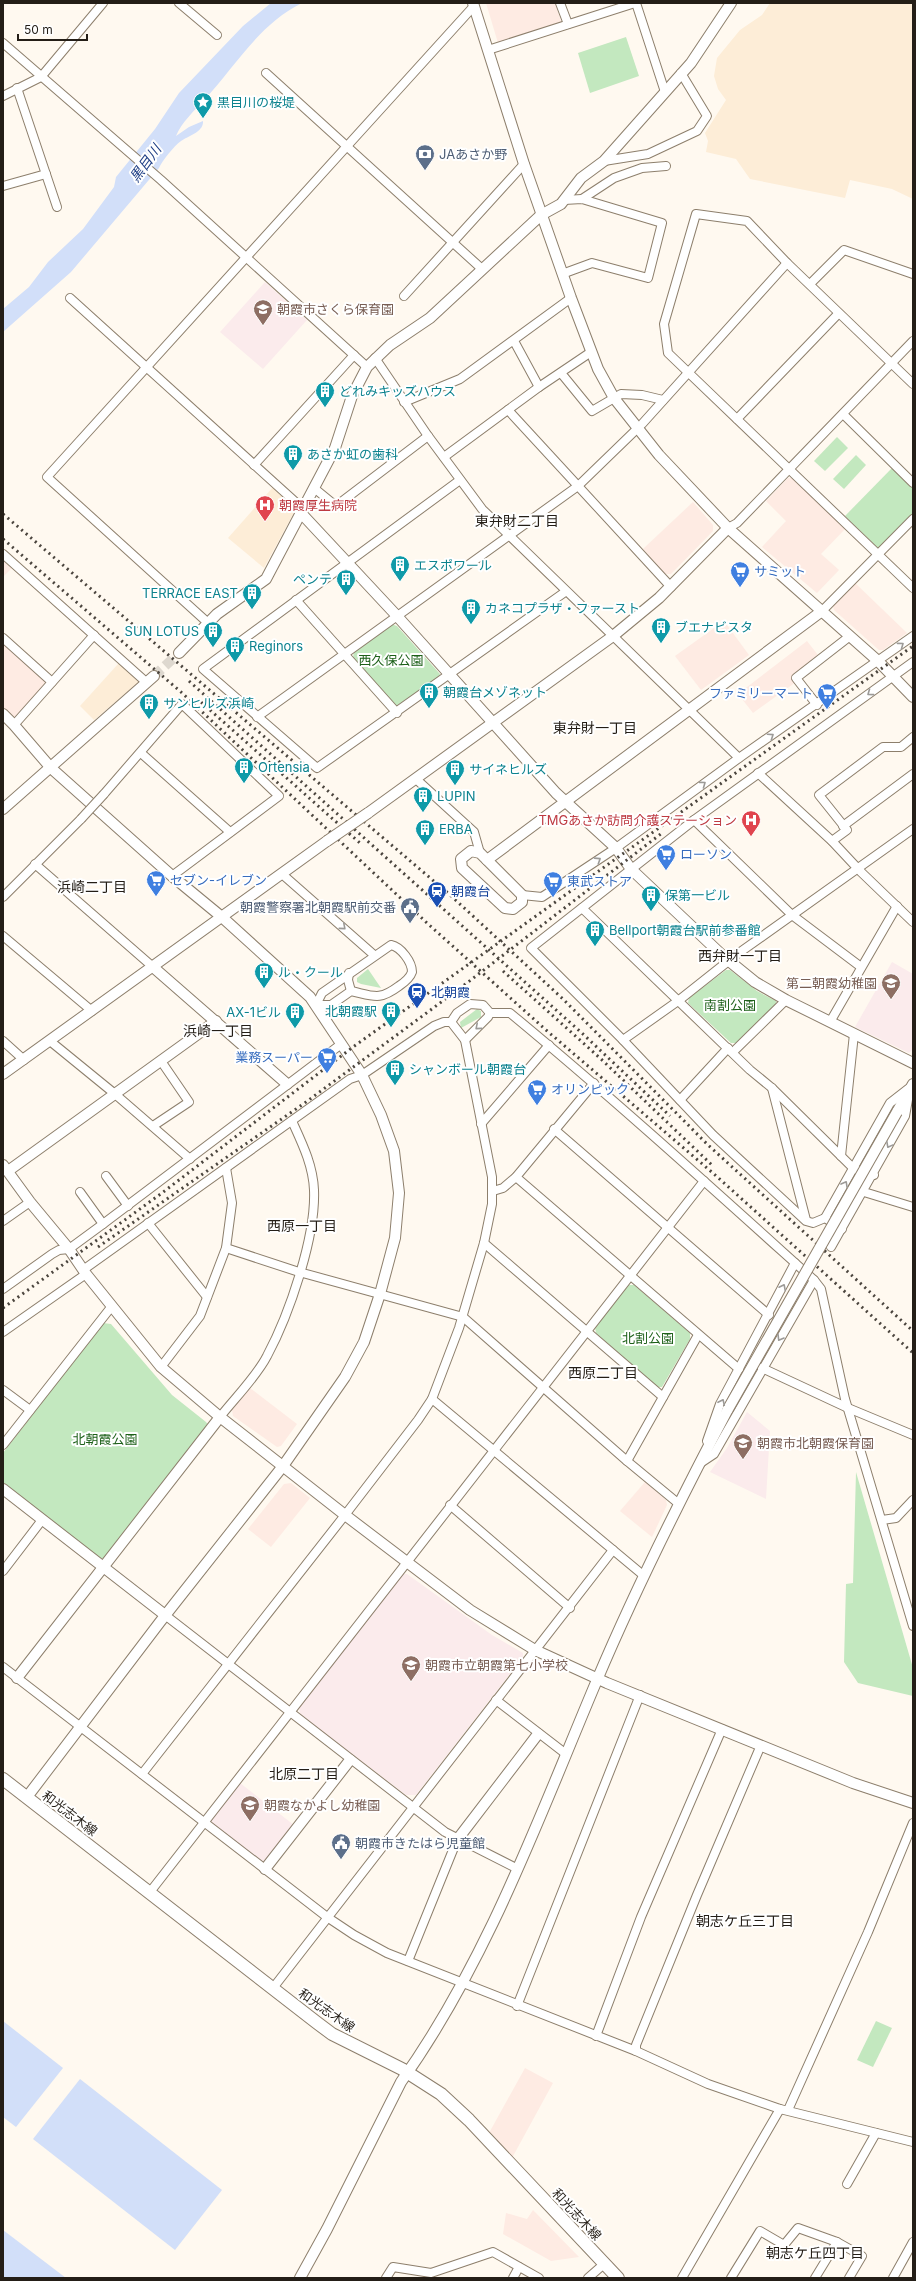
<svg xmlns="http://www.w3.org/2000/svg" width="916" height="2281" viewBox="0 0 916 2281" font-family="Inter,'Noto Sans JP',sans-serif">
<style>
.commercial{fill:#feebe3}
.built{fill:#fdedd7}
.education{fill:#fbebec}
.green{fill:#c3e8bf}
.water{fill:#d2dff9}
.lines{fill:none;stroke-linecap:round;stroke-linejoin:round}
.tertiary-tunnel{stroke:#ded8cf;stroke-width:10;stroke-dasharray:10 5;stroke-linecap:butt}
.minor-casing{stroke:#8d7f6c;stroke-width:10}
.tertiary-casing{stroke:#8d7f6c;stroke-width:12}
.secondary-casing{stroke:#8d7f6c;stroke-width:14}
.minor{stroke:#fff;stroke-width:8}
.tertiary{stroke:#fff;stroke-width:10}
.secondary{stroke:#fff;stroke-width:12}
.rail{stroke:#4b453e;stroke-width:3;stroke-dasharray:2 4;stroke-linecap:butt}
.minor-bridge-casing{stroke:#8d7f6c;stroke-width:10;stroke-linecap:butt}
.tertiary-bridge-casing{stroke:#8d7f6c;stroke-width:12;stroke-linecap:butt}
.minor-bridge{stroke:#fff;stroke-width:8}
.tertiary-bridge{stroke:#fff;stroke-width:10}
.oneway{stroke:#9c9a97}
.labels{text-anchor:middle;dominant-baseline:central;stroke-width:4;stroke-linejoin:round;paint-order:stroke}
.culture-label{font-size:13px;fill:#0d838f;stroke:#fff;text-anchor:start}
.service-label{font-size:13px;fill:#4e5e75;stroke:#fff;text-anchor:start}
.education-label{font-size:13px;fill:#785e54;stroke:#fff;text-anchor:start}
.health-label{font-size:13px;fill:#be3a42;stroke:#fff;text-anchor:start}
.shop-label{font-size:13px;fill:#366cbe;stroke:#fff;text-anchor:start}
.park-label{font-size:13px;fill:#1d6019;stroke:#fff}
.transit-label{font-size:13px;fill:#164399;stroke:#fff;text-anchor:start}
.street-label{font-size:13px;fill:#241e17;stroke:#fff}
.water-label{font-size:14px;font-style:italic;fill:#214086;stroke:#fff}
.neighbourhood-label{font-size:14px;fill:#241e17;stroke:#fff}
</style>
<rect width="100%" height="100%" fill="#fff9f0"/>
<g class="commercial">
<polygon points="486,3 555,3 562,24 498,43"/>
<polygon points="788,478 793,478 846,528 821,554 839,570 817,593 762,547 786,521 766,501"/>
<polygon points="693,502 713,525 713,531 671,574 665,574 643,549"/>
<polygon points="3,560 12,568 3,577"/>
<polygon points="854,582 907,633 883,650 879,650 834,610 833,606"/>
<polygon points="724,621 749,655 701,690 675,656"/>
<polygon points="807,641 818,655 792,677 796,682 753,713 738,694"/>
<polygon points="3,642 48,683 14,718 3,708"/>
<polygon points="250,1388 297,1424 281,1446 277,1447 233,1416 232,1410"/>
<polygon points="645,1482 666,1500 667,1505 652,1537 620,1511"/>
<polygon points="291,1483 310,1498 271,1547 248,1529 284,1484"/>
<polygon points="525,2068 553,2083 512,2158 489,2133"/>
<polygon points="533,2210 579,2257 551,2261 503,2234 506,2213 527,2219"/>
</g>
<g class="built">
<polygon points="770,3 913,3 913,199 892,189 850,180 845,198 750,179 736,159 706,152 708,141 705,133 726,100 718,89 714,76 717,58 740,30 762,15"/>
<polygon points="274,486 297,507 264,568 228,538"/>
<polygon points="119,663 139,682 94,720 80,706"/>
</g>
<g class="education">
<polygon points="265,282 307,320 263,369 220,332"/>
<polygon points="892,962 913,974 913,1049 909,1053 855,1027"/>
<polygon points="747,1412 770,1431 766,1499 710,1472 727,1448"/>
<polygon points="402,1574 407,1574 492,1635 523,1653 523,1657 416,1795 406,1795 300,1714 299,1707"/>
<polygon points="240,1783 294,1825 264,1863 212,1824 211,1820"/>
</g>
<g class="green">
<polygon points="626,37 639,76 590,93 578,53"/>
<polygon points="837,437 848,448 825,471 814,461"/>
<polygon points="856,455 866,465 844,489 833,479"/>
<polygon points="892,468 913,488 913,515 880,550 845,516"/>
<polygon points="391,624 397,626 440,674 438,679 396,706 353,658 354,651"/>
<polygon points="368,969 381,988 361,984 357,982 357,978"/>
<polygon points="726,970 730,970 757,991 776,1001 776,1005 737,1043 731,1043 688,1003 689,998"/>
<polygon points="477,1009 481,1011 481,1017 461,1028 460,1022"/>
<polygon points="627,1285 634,1285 690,1333 690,1339 662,1387 657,1387 596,1333 595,1327"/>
<polygon points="103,1323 111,1324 172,1395 206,1422 209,1426 106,1558 100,1558 3,1482 3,1453"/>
<polygon points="856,1472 913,1668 913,1696 858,1683 844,1662 846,1584 853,1583"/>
<polygon points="876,2021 892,2028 873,2067 857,2060"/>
</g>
<g class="water">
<path d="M271 3H302C259 24 235 67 204 100 195 110 181 123 176 136L189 127 203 121C204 132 188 136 181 141 174 146 162 161 159 168L71 272 3 332V309L29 287 48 262 83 229 114 187 116 177 155 129 179 93 243 26Z"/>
<polygon points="3,2021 63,2068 16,2127 3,2117"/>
<polygon points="80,2079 222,2190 175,2250 33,2139"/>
<polygon points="3,2230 66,2278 3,2278"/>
</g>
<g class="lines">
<polyline class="tertiary-tunnel" points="154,676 179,653"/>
<defs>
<g id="minor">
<polyline points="179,3 217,35"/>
<polyline points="560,3 568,24"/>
<polyline points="636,3 665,92"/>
<polyline points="3,43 161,180 367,367"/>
<polyline points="488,50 635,3"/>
<polyline points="266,73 482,269"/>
<polyline points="17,88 57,207"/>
<polyline points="3,96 41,77 103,3"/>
<polyline points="604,161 648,154 697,131 707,116 681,73"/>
<polyline points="3,186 46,174"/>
<polyline points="582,199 614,178 642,168 666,166"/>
<polyline points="562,274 592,263 648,278 662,223 582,199 564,200"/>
<polyline points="810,284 844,250 913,274"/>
<polyline points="404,296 524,164"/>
<polyline points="70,298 302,508"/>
<polyline points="514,341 539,387"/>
<polyline points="375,358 428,436 482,509 739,758"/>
<polyline points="561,373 592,411 621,394 642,395 663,400"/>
<polyline points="913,384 787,263 747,221 696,214 664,324 668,353 913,588"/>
<polyline points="404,402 460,379 571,298"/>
<polyline points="508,410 671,587"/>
<polyline points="843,414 913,483"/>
<polyline points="737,419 838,314"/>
<polyline points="444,457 539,387 591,352"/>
<polyline points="254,465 354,355"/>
<polyline points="460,480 203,669 317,768 565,592"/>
<polyline points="314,488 336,506 428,436"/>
<polyline points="728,528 737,523 913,341"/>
<polyline points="3,554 146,682"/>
<polyline points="296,600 397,713"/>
<polyline points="822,611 913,519"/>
<polyline points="207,622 47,477 474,6"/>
<polyline points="3,638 52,682"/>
<polyline points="817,705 796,678 850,636"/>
<polyline points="257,717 578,486 642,424 787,263"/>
<polyline points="14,725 94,635"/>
<polyline points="141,753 230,832"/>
<polyline points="758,773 832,841 861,872 913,922"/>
<polyline points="416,779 474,832 480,853"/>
<polyline points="104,794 182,704 279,796 172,876"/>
<polyline points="694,820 792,915 861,967"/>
<polyline points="843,826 913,774"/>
<polyline points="832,841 847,830 819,795 883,747 901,747 913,737"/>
<polyline points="35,864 153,967"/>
<polyline points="282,874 374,955"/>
<polyline points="522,895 542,897 616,848 739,758 913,636"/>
<polyline points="3,897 81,819"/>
<polyline points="582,908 750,1070 772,1088 850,1165 854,1169 874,1175"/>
<polyline points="3,936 92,1011"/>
<path d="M391 945C401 947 412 962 412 972 410 978 405 982 399 986 379 1001 374 996 351 991L331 1005H316L322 993Z"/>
<polyline points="349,973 348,980 351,991"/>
<path d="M490 1013H510C614 1099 714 1190 814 1280L821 1289 845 1399 913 1626"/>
<polyline points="830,1022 897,906"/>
<polyline points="465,1040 488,1017 490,1013"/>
<polyline points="623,1040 678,1001 736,955 913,829"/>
<polyline points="3,1041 24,1060"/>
<polyline points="50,1041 115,1094 190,1159"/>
<polyline points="733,1052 786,1000"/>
<polyline points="772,1088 806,1220"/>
<polyline points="680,1100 728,1048"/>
<polyline points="481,1124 549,1045"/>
<polyline points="153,1126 189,1102 161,1061"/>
<polyline points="554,1129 769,1315"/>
<polyline points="841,1156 854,1034"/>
<polyline points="106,1176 128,1206"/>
<polyline points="516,1177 739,1369"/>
<polyline points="493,1191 503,1188 516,1177 594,1083"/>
<polyline points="80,1192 103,1224"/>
<polyline points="864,1192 913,1207"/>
<polyline points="825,1218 890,1103 908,1089"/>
<polyline points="3,1221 30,1202"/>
<polyline points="148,1223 207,1297"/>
<polyline points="842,1229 825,1218 813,1223 806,1221 713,1135 623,1040 531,948 694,820 913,662"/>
<polyline points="484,1243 663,1397"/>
<polyline points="831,1247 905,1116 909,1094"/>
<polyline points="226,1248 299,1272 463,1317 627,1461 679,1504"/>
<polyline points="83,1270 350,1079 362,1075 434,1026 444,1022 451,1022"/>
<polyline points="3,1289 52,1254 59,1250 69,1249 103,1224 340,1045"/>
<polyline points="3,1332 86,1274"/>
<polyline points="161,1367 200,1316 226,1248 232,1203 226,1168"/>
<polyline points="762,1368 848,1408 913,1435"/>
<polyline points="3,1390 30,1410"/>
<polyline points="432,1399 643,1575"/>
<path d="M220 1417C234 1399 257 1376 267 1356 289 1315 316 1237 314 1190 313 1165 302 1143 292 1121"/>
<polyline points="707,1441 720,1404 795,1263"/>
<polyline points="3,1445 112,1306"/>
<polyline points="627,1461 698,1335"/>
<polyline points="699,1464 714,1454 814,1280"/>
<polyline points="450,1505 570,1608"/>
<polyline points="882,1520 896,1518 913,1500"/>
<polyline points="3,1571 42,1520"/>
<polyline points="165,1615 445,1832 518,1869"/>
<polyline points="3,1667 327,1917 354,1935 387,1953 636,2051 708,2084 780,2109 913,2142"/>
<polyline points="496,1700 566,1754"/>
<polyline points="142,1774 345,1515 418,1420 432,1399 459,1328 484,1243 492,1204 492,1177 465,1040 451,1022 457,1013 470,1004 483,1005 490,1013"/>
<polyline points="150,1892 704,1181"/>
<polyline points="408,1961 457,1840"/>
<polyline points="273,1988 613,1550"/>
<polyline points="517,2006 640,1695"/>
<polyline points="596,2036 641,1917 722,1729"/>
<polyline points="636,2051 636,2045 697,1895 761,1745"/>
<polyline points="788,2110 868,1932 913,1823"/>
<polyline points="847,2184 876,2133"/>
<polyline points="386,2278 393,2267 431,2273 493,2252 539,2278"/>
<polyline points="513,2278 519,2267"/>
<polyline points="588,2278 604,2264"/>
<polyline points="682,2278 780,2109"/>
<polyline points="731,2278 760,2231 784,2245 798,2228 837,2242 862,2256 849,2278"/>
<polyline points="815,2278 837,2242"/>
<polyline points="893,2278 913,2242"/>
</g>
<g id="tertiary">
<polyline points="473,3 524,164 571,298 598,369 614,398 659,455 728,528 878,661 913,697"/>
<polyline points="300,512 397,616 556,793 616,848 631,869 723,956 755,982 786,1000 913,1063"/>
<polyline points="179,653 217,614 266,579 335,448 352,396 367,367 390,345 430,318 541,215 561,204 581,178 604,161 691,63 731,3"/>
<polyline points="3,714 14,725 51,768 172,876 223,918 310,997 362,1075 381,1115 394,1151 399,1193 395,1238 380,1294 364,1342 345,1377 283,1466 160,1622 27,1797"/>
<polyline points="3,809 154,676"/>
<polyline points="368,813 613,636 659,598 728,528"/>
<polygon points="471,851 480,853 522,895 522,902 513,909 505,908 462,868 461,859"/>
<polyline points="487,860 822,611"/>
<polyline points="153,967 287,1084"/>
<polyline points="3,1074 327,841"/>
<polyline points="897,1112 913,1084"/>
<polyline points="3,1165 30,1202 69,1249 86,1274 161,1367 220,1417 345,1515 470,1610 535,1650 607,1683 853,1783 913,1803"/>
<polyline points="8,1171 216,1021"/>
<polyline points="3,1489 165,1615"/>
<polyline points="17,1678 220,1417"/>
<polyline points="457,1840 538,1734"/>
<polyline points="265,1869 350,1760"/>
<path d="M300 2278 327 2229 401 2082C488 1960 539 1817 597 1680 636 1588 681 1498 728 1409"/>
</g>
<polyline id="secondary" points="3,1779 316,2022 332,2034 402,2069 441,2094 469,2120 618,2278"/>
</defs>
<use href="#minor" class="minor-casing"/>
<use href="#tertiary" class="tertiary-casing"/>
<use href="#secondary" class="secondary-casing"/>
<use href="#minor" class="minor"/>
<use href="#tertiary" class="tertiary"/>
<use href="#secondary" class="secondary"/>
<g class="rail">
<polyline points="3,514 449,894 563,999 708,1145 913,1331"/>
<polyline points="3,539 181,692 427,923 546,1030 714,1174 913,1353"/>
<polyline points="189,681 584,1035 670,1116"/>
<polyline points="201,702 361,844"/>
<polyline points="503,971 601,1059 714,1167"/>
<polyline points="98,1247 306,1102 463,986 662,833"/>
<polyline points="3,1308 162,1193 353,1047 913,646"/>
</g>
<defs>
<polyline id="minor-bridge" points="81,819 104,794"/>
<g id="tertiary-bridge">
<polyline points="327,841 368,813"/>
<polyline points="728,1409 897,1112"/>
</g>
</defs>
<use href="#minor-bridge" class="minor-bridge-casing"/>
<use href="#tertiary-bridge" class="tertiary-bridge-casing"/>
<use href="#minor-bridge" class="minor-bridge"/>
<use href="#tertiary-bridge" class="tertiary-bridge"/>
</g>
<defs><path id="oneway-chevron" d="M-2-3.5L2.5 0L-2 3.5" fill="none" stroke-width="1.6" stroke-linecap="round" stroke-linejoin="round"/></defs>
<g class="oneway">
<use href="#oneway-chevron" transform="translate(901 645) rotate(-36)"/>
<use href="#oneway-chevron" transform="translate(870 693) rotate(144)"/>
<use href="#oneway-chevron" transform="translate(771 736) rotate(-34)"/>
<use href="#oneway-chevron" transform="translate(703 784) rotate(-36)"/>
<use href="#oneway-chevron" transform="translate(598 860) rotate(-33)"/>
<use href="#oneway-chevron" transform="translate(343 927) rotate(41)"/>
<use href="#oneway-chevron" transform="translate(478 1027) rotate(139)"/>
<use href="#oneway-chevron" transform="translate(889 1145) rotate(118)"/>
<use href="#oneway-chevron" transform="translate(845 1184) rotate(-61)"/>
<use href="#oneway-chevron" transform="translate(783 1287) rotate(-63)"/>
<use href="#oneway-chevron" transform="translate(780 1338) rotate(121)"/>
<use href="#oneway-chevron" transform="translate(722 1402) rotate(-65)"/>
</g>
<defs>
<symbol id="sight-pin" viewBox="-11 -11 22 30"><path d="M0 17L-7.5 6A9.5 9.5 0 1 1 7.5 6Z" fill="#0f9aa8" stroke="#fff"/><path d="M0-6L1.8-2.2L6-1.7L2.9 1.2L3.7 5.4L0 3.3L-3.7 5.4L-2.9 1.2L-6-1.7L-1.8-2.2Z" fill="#fff"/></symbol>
<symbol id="bank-pin" viewBox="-11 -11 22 30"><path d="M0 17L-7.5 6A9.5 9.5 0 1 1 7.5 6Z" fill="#5c6f8a" stroke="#fff"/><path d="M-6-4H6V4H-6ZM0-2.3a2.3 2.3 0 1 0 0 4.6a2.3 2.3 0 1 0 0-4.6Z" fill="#fff"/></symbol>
<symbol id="school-pin" viewBox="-11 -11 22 30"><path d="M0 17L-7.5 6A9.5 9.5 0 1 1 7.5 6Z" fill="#8d6e63" stroke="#fff"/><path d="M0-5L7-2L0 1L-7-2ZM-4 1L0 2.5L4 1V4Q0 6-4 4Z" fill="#fff"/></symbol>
<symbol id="building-pin" viewBox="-11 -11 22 30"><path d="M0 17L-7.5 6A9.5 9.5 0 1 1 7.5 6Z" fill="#0f9aa8" stroke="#fff"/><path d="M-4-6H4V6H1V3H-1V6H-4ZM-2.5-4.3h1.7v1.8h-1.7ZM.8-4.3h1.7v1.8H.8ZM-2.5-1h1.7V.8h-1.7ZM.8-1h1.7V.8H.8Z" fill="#fff"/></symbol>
<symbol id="hospital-pin" viewBox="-11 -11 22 30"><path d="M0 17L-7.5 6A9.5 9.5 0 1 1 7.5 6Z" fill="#e0444e" stroke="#fff"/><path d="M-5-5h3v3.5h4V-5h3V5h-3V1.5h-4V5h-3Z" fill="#fff"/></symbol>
<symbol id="supermarket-pin" viewBox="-11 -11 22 30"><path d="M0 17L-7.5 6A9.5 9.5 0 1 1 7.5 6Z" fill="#3f7fe0" stroke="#fff"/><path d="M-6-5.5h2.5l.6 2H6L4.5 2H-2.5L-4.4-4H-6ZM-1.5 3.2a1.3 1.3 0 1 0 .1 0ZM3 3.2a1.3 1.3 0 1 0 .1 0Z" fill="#fff"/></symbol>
<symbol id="station-pin" viewBox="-11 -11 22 30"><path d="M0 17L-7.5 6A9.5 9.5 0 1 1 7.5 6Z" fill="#1a4fb4" stroke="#fff"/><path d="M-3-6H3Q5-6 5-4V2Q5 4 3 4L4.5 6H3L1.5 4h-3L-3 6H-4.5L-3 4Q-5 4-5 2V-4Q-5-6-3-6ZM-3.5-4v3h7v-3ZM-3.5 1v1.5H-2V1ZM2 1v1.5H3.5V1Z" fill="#fff"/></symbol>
<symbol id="civic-pin" viewBox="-11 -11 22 30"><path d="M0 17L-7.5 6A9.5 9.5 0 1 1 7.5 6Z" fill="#5c6f8a" stroke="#fff"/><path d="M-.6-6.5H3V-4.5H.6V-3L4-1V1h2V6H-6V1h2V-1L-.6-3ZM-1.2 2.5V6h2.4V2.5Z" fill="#fff"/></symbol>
</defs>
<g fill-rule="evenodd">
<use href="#sight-pin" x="192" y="91" width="22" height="30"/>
<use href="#bank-pin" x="414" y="143" width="22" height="30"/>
<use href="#school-pin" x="252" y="298" width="22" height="30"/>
<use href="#building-pin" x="314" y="380" width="22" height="30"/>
<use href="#building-pin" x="282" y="443" width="22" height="30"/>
<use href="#hospital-pin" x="254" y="494" width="22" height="30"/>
<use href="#building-pin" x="389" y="554" width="22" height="30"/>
<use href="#supermarket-pin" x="729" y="560" width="22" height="30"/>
<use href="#building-pin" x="335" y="568" width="22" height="30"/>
<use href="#building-pin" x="241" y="582" width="22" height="30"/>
<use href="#building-pin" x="460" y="597" width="22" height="30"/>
<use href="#building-pin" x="650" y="616" width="22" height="30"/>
<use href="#building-pin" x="202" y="620" width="22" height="30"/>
<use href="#building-pin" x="224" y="635" width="22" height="30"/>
<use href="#building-pin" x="418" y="681" width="22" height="30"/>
<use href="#supermarket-pin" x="816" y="682" width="22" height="30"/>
<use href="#building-pin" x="138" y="692" width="22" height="30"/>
<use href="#building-pin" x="233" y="756" width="22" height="30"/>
<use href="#building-pin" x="444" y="758" width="22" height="30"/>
<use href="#building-pin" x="412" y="785" width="22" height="30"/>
<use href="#hospital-pin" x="740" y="809" width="22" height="30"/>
<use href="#building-pin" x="414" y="818" width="22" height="30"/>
<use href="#supermarket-pin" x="655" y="843" width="22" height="30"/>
<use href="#supermarket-pin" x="145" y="869" width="22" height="30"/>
<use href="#supermarket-pin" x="542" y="870" width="22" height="30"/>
<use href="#station-pin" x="426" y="880" width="22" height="30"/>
<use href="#building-pin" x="640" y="884" width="22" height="30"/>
<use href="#civic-pin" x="399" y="896" width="22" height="30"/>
<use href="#building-pin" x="584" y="919" width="22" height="30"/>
<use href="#building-pin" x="253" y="961" width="22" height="30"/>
<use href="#school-pin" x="880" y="972" width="22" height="30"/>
<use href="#station-pin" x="406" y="981" width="22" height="30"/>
<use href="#building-pin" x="380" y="1000" width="22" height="30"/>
<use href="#building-pin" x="284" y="1001" width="22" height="30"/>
<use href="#supermarket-pin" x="316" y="1046" width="22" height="30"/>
<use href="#building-pin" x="384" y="1058" width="22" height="30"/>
<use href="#supermarket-pin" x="526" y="1078" width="22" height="30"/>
<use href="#school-pin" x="732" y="1432" width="22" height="30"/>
<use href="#school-pin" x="400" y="1654" width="22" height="30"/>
<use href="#school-pin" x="239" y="1794" width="22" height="30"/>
<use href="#civic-pin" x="330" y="1832" width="22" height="30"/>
</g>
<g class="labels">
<g class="culture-label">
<text x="217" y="102">黒目川の桜堤</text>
<text x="339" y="391">どれみキッズハウス</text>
<text x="307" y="454">あさか虹の歯科</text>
<text x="414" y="565">エスポワール</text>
<text x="332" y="579" text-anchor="end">ペンテ</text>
<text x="238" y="593" text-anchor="end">TERRACE EAST</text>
<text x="485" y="608">カネコプラザ・ファースト</text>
<text x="675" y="627">ブエナビスタ</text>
<text x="199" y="631" text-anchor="end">SUN LOTUS</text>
<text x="249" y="646">Reginors</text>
<text x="443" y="692">朝霞台メゾネット</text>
<text x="163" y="703">サンヒルズ浜崎</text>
<text x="258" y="767">Ortensia</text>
<text x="469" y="769">サイネヒルズ</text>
<text x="437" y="796">LUPIN</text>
<text x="439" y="829">ERBA</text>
<text x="665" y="895">保第一ビル</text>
<text x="609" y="930">Bellport朝霞台駅前参番館</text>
<text x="278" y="972">ル・クール</text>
<text x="377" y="1011" text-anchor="end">北朝霞駅</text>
<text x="281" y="1012" text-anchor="end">AX-1ビル</text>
<text x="409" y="1069">シャンボール朝霞台</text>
</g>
<g class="service-label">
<text x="439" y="154">JAあさか野</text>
<text x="396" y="907" text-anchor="end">朝霞警察署北朝霞駅前交番</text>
<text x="355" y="1843">朝霞市きたはら児童館</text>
</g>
<g class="education-label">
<text x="277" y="309">朝霞市さくら保育園</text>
<text x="877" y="983" text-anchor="end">第二朝霞幼稚園</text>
<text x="757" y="1443">朝霞市北朝霞保育園</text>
<text x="425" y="1665">朝霞市立朝霞第七小学校</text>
<text x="264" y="1805">朝霞なかよし幼稚園</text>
</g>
<g class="health-label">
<text x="279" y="505">朝霞厚生病院</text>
<text x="737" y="820" text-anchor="end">TMGあさか訪問介護ステーション</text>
</g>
<g class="shop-label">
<text x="754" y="571">サミット</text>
<text x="813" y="693" text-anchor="end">ファミリーマート</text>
<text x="680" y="854">ローソン</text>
<text x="170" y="880">セブン-イレブン</text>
<text x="567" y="881">東武ストア</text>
<text x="313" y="1057" text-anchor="end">業務スーパー</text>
<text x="551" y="1089">オリンピック</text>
</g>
<g class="park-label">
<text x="391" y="660">西久保公園</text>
<text x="730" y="1005">南割公園</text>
<text x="648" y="1338">北割公園</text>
<text x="105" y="1439">北朝霞公園</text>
</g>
<g class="transit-label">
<text x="451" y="891">朝霞台</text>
<text x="431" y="992">北朝霞</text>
</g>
<g class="street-label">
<text transform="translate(70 1813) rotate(37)">和光志木線</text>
<text transform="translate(327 2010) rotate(35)">和光志木線</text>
<text transform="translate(577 2214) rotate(47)">和光志木線</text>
</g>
<g class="water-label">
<text transform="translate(145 163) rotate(-54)">黒目川</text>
</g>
<g class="neighbourhood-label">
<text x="517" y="520">東弁財二丁目</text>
<text x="595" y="727">東弁財一丁目</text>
<text x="92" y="886">浜崎二丁目</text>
<text x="740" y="955">西弁財一丁目</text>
<text x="218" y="1030">浜崎一丁目</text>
<text x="302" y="1225">西原一丁目</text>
<text x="603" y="1372">西原二丁目</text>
<text x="304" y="1773">北原二丁目</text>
<text x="745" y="1920">朝志ケ丘三丁目</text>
<text x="815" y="2252">朝志ケ丘四丁目</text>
</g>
</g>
<rect width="916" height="2281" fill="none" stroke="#241e17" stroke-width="8"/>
<path d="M18 34v6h69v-6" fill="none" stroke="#241e17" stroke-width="2"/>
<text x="24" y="34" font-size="12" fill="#241e17" stroke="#ffffff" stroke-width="3" paint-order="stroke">50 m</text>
</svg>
